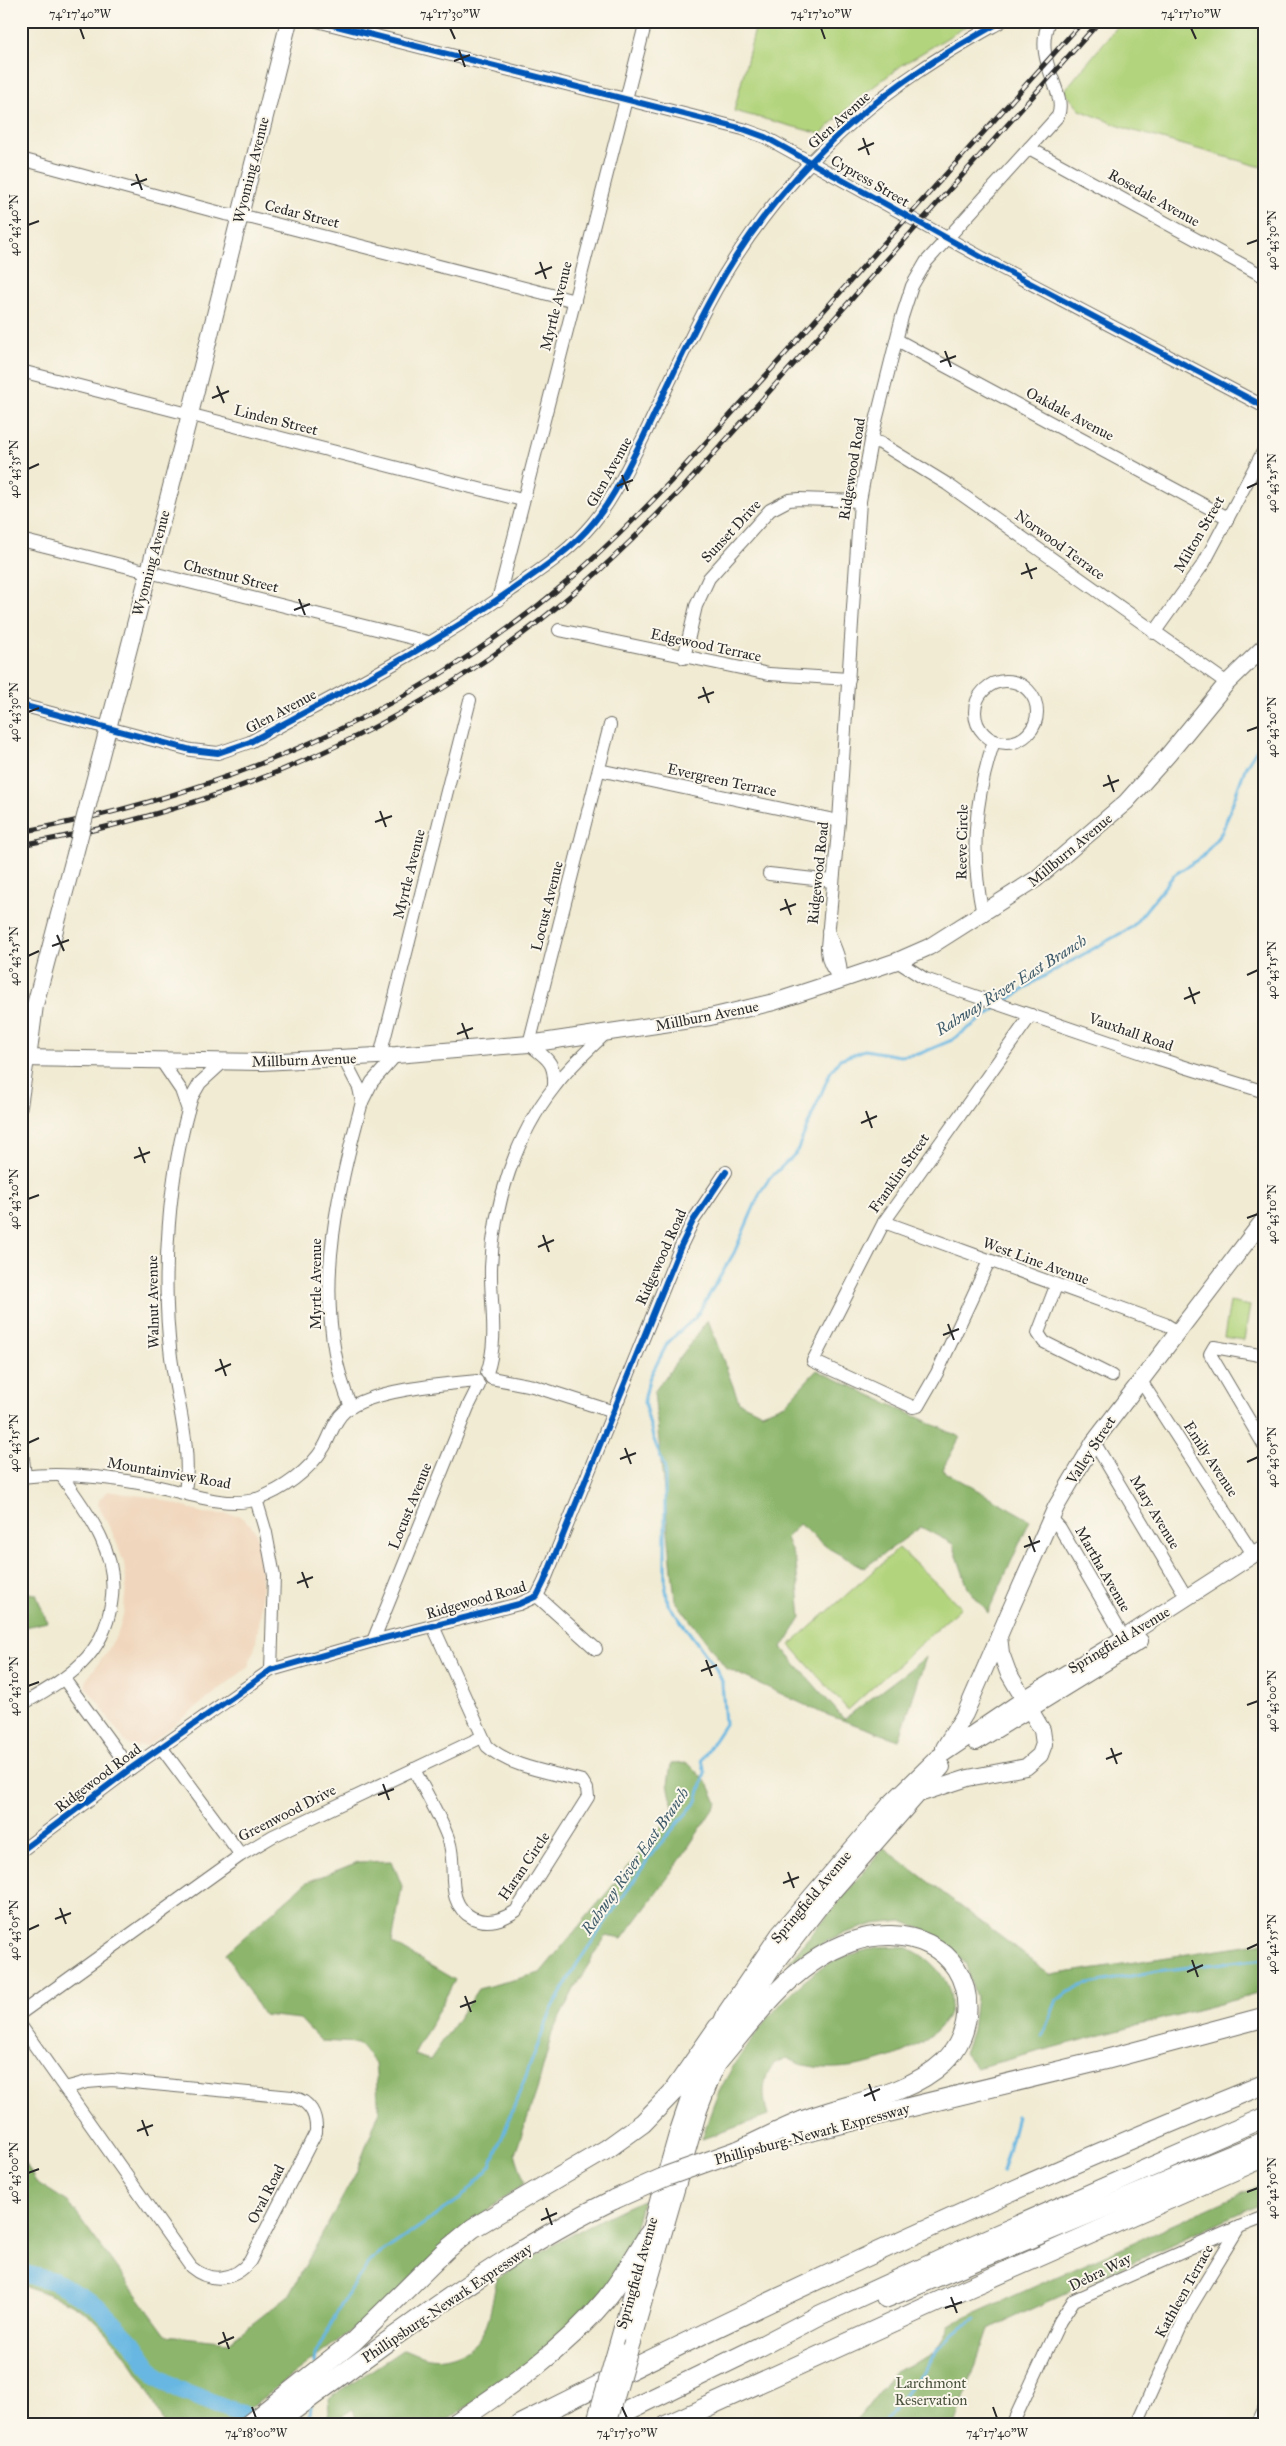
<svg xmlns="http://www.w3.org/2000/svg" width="1286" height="2446" viewBox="0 0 1286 2446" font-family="'IM FELL Great Primer',serif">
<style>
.built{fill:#f0d6bc}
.green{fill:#b2d47d;stroke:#6e8054}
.forest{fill:#8db66c;stroke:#5c704c}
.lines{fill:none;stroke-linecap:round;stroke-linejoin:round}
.stream{stroke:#68b7e2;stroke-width:3}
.river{stroke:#68b7e2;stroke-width:18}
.minor-casing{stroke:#706e66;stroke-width:14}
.major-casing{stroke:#706e66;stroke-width:18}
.highway-casing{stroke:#706e66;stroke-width:21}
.minor{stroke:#fff;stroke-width:12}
.major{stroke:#fff;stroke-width:16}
.highway{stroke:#fff;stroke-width:19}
.rail-casing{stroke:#2b2b2b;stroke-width:5}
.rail{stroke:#fbf7ec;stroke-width:3;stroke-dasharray:9;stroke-linecap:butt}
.major-bridge-casing{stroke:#706e66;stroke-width:18;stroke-linecap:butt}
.highway-bridge-casing{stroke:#706e66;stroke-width:21;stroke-linecap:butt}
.major-bridge{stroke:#fff;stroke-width:16}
.highway-bridge{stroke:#fff;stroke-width:19}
.cycleway-casing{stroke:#fbf7ec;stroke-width:9}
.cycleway{stroke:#0057b8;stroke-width:6}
.ticks{fill:none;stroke:#2b2b2b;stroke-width:2}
.labels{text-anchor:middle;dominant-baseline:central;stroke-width:4;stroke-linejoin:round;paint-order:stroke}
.street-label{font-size:15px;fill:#2b2b2b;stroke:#fbf7ec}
.park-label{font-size:15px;fill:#4d5540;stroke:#fbf7ec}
.water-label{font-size:16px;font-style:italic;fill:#405c6b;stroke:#fbf7ec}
.neatline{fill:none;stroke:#2b2b2b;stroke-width:2}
.ticks-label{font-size:12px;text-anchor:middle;fill:#2b2b2b}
</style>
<rect width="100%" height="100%" fill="#fbf7ec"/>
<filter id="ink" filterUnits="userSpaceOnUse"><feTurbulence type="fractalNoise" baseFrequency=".02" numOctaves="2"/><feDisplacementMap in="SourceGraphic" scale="10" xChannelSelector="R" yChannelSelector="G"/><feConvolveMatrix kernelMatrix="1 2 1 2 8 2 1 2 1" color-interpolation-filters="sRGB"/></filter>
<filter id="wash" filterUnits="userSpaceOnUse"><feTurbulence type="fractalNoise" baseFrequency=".0096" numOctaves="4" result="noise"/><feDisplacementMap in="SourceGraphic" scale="20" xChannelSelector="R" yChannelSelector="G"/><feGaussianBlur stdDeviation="1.12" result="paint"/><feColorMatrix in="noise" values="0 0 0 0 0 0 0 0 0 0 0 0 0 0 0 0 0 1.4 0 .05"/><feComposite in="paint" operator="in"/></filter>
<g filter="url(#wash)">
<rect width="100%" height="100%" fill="#f1ebd3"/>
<polygon class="built" points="107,1491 156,1498 203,1513 238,1515 251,1525 256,1533 259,1546 262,1589 261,1612 255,1647 248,1667 147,1746 132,1747 126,1743 86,1686 86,1680 107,1652 119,1630 124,1611 126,1579 124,1563 114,1536 98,1505 99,1500"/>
<g class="green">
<polygon points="757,21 975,21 902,65 855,101 821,134 734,111"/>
<polygon points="1122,21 1265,21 1265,168 1127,129 1080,110 1064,91"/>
<polygon points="1230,1302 1250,1306 1244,1340 1224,1337"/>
<polygon points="899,1548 961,1607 848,1710 790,1645"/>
</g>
<g class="forest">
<polygon points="708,1320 739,1402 762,1413 785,1404 817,1370 960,1437 942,1470 1030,1520 988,1613 968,1588 953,1544 921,1527 864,1568 828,1548 799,1524 786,1538 796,1563 801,1618 782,1648 844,1719 926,1657 899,1740 822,1713 726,1668 675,1600 654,1392"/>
<polygon points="21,1592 36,1594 47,1622 21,1628"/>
<path d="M688 1763 709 1785 717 1803 672 1872 622 1939 606 1936 576 1985 552 2033 537 2090 515 2154 525 2183 487 2210 373 2314 227 2425H164C148 2386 125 2348 94 2320 74 2302 46 2293 21 2285V2155L36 2182 68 2202 166 2335 229 2342 289 2295 356 2173 379 2112 375 2063 358 2043 321 2041 300 2019 263 2015 226 1953 307 1882 358 1862 392 1861 402 1886 392 1943 455 1980 414 2055 430 2060 478 1989 540 1973 674 1812 668 1784 671 1764Z"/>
<polygon points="884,1848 1051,1975 1265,1942 1265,1992 976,2068 964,2053 972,2030 976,1997 965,1963 932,1933 902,1921 874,1924 839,1935 788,1962"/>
<path d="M877 1947C886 1947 899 1945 907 1948 932 1957 962 1990 947 2017 925 2055 849 2075 809 2066 801 2065 794 2061 787 2058L773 2064C762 2082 762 2096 768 2116L702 2139C707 2124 712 2107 719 2092 740 2049 794 1977 840 1958 852 1954 865 1951 877 1947Z"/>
<polygon points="1265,2183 1265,2201 988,2329 955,2425 853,2425 895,2372 936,2353 949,2325"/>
<path d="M643 2200 634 2233 607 2288 561 2337 510 2378 439 2425H358L353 2409 330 2423 328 2399 404 2349C424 2358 435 2362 456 2355 490 2343 490 2310 497 2278 545 2250 592 2221 643 2200Z"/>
</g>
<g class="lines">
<g class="stream">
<polyline points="1004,1003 1034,982 1132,927 1174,875 1203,856 1222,832 1246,766 1265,736"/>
<polyline points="1042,2036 1057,2000 1068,1991 1084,1985 1157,1971 1265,1958"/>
<polyline points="1002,2173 1017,2116"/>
<polyline points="314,2364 315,2355 342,2303 371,2260 460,2199 491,2166 551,2011 577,1964 654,1851 697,1801 705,1773 702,1759 725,1724 722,1681 715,1667 668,1604 665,1582 665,1469 653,1437 644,1402 649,1379 668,1342 696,1317 734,1253 760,1193 769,1179 796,1153 830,1073 840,1059 865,1050 900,1056 919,1054 952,1040 997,1008"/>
<polyline points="309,2425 311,2405"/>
<polyline points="882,2425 951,2334 976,2319"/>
</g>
<polyline class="river" points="21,2273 54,2281 96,2305 132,2342 156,2376 177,2389 242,2414 251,2425"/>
</g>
</g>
<g filter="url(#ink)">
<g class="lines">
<defs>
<g id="minor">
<polyline points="317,21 743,129 765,137 990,262 1265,407"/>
<polyline points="1029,148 1265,277"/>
<polyline points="21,159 225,214 252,218 575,301"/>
<polyline points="897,340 1228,518"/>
<polyline points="21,371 522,500"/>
<polyline points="871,441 880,443 947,484 1227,683"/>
<polyline points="21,540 432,643"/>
<polyline points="498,600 646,21"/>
<polyline points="559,630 769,674 849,679"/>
<polyline points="1154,633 1204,563 1265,448"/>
<polyline points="684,658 696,606 709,578 770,510 789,500 799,499 860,501"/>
<circle cx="1006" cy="712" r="31"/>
<path d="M21 705 191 750 218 753 250 742C338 694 428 649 510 591 540 570 570 551 593 523 614 498 627 468 642 440 664 394 684 349 708 304 757 211 831 130 919 71 945 53 974 37 1002 21"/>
<polyline points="599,770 839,821"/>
<polyline points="769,874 832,881"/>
<path d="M983 915C970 853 974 801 994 741"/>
<path d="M828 931C836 951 841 958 841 980"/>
<polyline points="897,961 925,979 1156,1058 1265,1092"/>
<path d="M841 980C832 969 827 962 827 947L839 821 860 501 871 441 902 317 912 286 926 262 1058 116C1068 91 1032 62 1049 21"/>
<polyline points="380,1056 470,700"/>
<path d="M344 1059 359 1088 362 1102C335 1201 310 1308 351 1407"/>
<polyline points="162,1062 181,1090 188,1110"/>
<path d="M554 1086C555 1061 547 1059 529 1044L610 725"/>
<polyline points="362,1102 372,1082 396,1055"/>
<polyline points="21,1106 28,1059"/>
<polyline points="884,1222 1165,1324 1178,1332"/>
<polyline points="989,1261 937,1373 918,1406 913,1407 813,1361 884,1222 1031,1015"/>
<polyline points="1056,1286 1038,1333 1044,1342 1112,1376"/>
<polyline points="1265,1356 1214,1347 1210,1354 1265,1447"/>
<path d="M487 1373C499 1338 490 1304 491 1267 493 1205 516 1135 555 1086 569 1067 588 1050 605 1034"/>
<polyline points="491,1378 533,1386 614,1412"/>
<polyline points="1141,1381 1253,1554"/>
<polyline points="21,1442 25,1476"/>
<polyline points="1094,1442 1187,1598"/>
<path d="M21 1477C62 1472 106 1477 145 1484 177 1489 225 1510 257 1499 283 1490 309 1471 324 1447 331 1435 334 1420 345 1411 371 1390 443 1384 477 1381"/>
<path d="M185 1492C192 1447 177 1402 171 1357 161 1277 168 1174 192 1097L200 1083 223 1062"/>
<polyline points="256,1499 266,1533 274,1576 271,1670"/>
<polyline points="1051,1518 1060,1528 1124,1638"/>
<polyline points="537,1596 596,1649"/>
<polyline points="373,1641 468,1407 479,1385"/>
<polyline points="64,1679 130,1769"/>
<path d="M21 1705C65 1679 103 1659 111 1604 115 1581 111 1559 101 1538 91 1516 75 1496 62 1476"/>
<polyline points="161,1747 241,1855"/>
<path d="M414 1769C425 1792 441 1817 449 1841 458 1867 443 1903 473 1918 489 1925 503 1919 516 1911L588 1797 587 1789 582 1781C551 1772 511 1768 487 1746L433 1626"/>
<polyline points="21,1851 130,1769 271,1670 373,1641 519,1604 537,1596 544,1582 680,1248 693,1221 726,1172"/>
<polyline points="21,2013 241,1855 273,1836 482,1737"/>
<path d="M21 2026 191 2267C210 2283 234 2281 250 2261L316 2132C317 2114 310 2101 292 2097L112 2080 87 2082 65 2088"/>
<polyline points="1012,2425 1060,2321 1074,2300 1239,2227"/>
<polyline points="1136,2425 1187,2313 1205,2283 1239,2227 1265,2217"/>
<polyline points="1257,2425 1265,2407"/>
</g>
<g id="major">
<polyline points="88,805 190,414 289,21"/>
<polyline points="21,1058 262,1062 396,1055 529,1044 710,1017 774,1002 826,985 897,961 929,947 1036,879 1126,802 1168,755 1227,683 1265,646"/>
<polyline points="28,1059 35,1005 79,839"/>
<polyline points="976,1742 1140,1641"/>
<polyline points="944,1748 965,1714 999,1636"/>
<polyline points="919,1794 968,1778 1026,1767 1040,1755 1044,1744 1042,1730 1008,1672 1001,1653 999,1636 1008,1615 1056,1507 1094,1442 1265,1218"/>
<polyline points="632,2342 699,2110 712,2076 736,2025 771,1970 822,1904 942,1767"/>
<polyline points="616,2349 678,2131 695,2081 726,2012 779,1934 889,1805 937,1758 1024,1699 1124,1638 1265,1547"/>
</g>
<g id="highway">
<path d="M718 2061C757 2015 792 1963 851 1942 903 1923 967 1945 967 2008 967 2028 959 2048 944 2062 910 2094 855 2102 813 2117 787 2126 762 2140 737 2151"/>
<polyline points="791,2136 1104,2060 1265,2017"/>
<polyline points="886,2298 1265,2141"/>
<polyline points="248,2425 354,2341 445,2251 473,2228 607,2149 643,2123 672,2093 718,2027"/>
<path d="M273 2425C383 2346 492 2258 615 2199"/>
<path d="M453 2425C508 2388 564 2350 606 2299 622 2279 635 2256 648 2235"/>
<path d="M519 2425C763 2302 1011 2186 1265 2084"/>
<polyline points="598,2425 759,2347 820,2315 964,2249 1265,2117"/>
<polyline points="667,2425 966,2289 1265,2157"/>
</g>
</defs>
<use href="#minor" class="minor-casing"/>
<use href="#major" class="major-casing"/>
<use href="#highway" class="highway-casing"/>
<use href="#minor" class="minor"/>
<use href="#major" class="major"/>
<use href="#highway" class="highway"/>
<defs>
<g id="rail">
<path d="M21 832C221 795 412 714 568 581 605 549 640 514 674 478L1083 21"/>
<path d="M21 845C227 808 416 728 576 591 614 559 649 523 684 487L1100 21"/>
</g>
</defs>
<use href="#rail" class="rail-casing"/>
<use href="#rail" class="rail"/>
<defs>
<g id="major-bridge">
<polyline points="79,839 88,805"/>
<polyline points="594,2425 616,2349"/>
<polyline points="608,2425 632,2342"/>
</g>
<polyline id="highway-bridge" points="615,2199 667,2176 737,2151"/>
</defs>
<use href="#major-bridge" class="major-bridge-casing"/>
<use href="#highway-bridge" class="highway-bridge-casing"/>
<use href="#major-bridge" class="major-bridge"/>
<use href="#highway-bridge" class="highway-bridge"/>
<defs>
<g id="cycleway">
<polyline points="317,21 743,129 765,137 990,262 1265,407"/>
<path d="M21 705 191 750 218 753 250 742C338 694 428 649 510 591 540 570 570 551 593 523 614 498 627 468 642 440 664 394 684 349 708 304 757 211 831 130 919 71 945 53 974 37 1002 21"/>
<polyline points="21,1851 130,1769 271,1670 373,1641 519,1604 537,1596 544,1582 680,1248 693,1221 726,1172"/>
</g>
</defs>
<use href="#cycleway" class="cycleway-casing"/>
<use href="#cycleway" class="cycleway"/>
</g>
</g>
<path class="ticks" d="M80 28 84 39M450 28 455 39M821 28 825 39M1191 28 1196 39M459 50 465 67M454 61 470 55M863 138 869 155M858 150 874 143M136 174 142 190M131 185 147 179M28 225 39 221M1247 244 1258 240M540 262 546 279M535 274 552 267M945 351 951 367M940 362 956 356M217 386 224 403M212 398 229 391M28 469 39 464M622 475 628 491M617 486 633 480M1247 488 1258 483M1026 563 1032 579M1021 574 1037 568M299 599 305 615M294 610 310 604M703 687 709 703M698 698 714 692M28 712 39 708M1247 731 1258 727M1108 775 1114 792M1103 786 1119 780M380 811 386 827M375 822 392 816M785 899 791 915M780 910 796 904M57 935 64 951M52 946 69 940M28 956 39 951M1247 975 1258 970M1189 987 1195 1004M1184 999 1200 992M462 1023 468 1039M457 1034 473 1028M866 1111 872 1128M861 1123 877 1116M139 1147 145 1163M134 1158 150 1152M28 1199 39 1195M1247 1218 1258 1214M543 1235 549 1252M538 1247 554 1240M948 1324 954 1340M943 1335 959 1329M220 1359 226 1376M215 1371 231 1364M28 1443 39 1438M625 1448 631 1464M620 1459 636 1453M1247 1462 1258 1457M1029 1536 1035 1552M1024 1547 1040 1541M302 1572 308 1588M297 1583 313 1577M706 1660 712 1676M701 1671 717 1665M28 1686 39 1682M1247 1705 1258 1701M1111 1748 1117 1764M1106 1759 1122 1753M383 1784 389 1800M378 1795 394 1789M788 1872 794 1888M783 1883 799 1877M60 1908 66 1924M55 1919 71 1913M28 1930 39 1925M1247 1949 1258 1944M1192 1960 1198 1977M1187 1972 1203 1965M465 1996 471 2012M460 2007 476 2001M869 2084 875 2101M864 2096 880 2089M142 2120 148 2136M137 2131 153 2125M28 2173 39 2169M1247 2192 1258 2188M546 2208 552 2225M541 2220 557 2213M951 2297 957 2313M945 2308 962 2302M223 2332 229 2349M218 2344 234 2337M252 2407 256 2418M622 2407 627 2418M993 2407 997 2418"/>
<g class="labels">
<g class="street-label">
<text transform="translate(839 120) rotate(-42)">Glen Avenue</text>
<text transform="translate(251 170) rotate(-76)">Wyoming Avenue</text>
<text transform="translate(870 181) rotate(30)">Cypress Street</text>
<text transform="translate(1154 198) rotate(29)">Rosedale Avenue</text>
<text transform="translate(302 214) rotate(14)">Cedar Street</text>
<text transform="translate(556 306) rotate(-76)">Myrtle Avenue</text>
<text transform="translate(1070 414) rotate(28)">Oakdale Avenue</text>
<text transform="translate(276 420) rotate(14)">Linden Street</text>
<text transform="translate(852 469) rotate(-81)">Ridgewood Road</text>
<text transform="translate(609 472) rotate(-61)">Glen Avenue</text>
<text transform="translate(731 531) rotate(-47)">Sunset Drive</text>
<text transform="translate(1199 534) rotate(-60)">Milton Street</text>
<text transform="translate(1060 545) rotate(36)">Norwood Terrace</text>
<text transform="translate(151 563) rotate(-75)">Wyoming Avenue</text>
<text transform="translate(231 576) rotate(14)">Chestnut Street</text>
<text transform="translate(706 645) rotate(12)">Edgewood Terrace</text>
<text transform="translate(281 711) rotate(-28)">Glen Avenue</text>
<text transform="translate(722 780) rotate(12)">Evergreen Terrace</text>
<text transform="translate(962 842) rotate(-89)">Reeve Circle</text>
<text transform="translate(1070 850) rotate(-40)">Millburn Avenue</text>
<text transform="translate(818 873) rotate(-84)">Ridgewood Road</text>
<text transform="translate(409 874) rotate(-76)">Myrtle Avenue</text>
<text transform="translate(547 906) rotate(-76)">Locust Avenue</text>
<text transform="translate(707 1016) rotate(-11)">Millburn Avenue</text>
<text transform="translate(1131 1032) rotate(19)">Vauxhall Road</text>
<text transform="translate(304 1060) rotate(-2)">Millburn Avenue</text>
<text transform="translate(899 1173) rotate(-55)">Franklin Street</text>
<text transform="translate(661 1257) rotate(-66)">Ridgewood Road</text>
<text transform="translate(1036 1261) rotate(20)">West Line Avenue</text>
<text transform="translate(316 1284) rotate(-90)">Myrtle Avenue</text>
<text transform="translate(153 1302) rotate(-91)">Walnut Avenue</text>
<text transform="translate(1091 1450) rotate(-57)">Valley Street</text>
<text transform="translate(1211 1459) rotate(57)">Emily Avenue</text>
<text transform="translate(169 1473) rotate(10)">Mountainview Road</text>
<text transform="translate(410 1506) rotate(-68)">Locust Avenue</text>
<text transform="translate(1155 1512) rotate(59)">Mary Avenue</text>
<text transform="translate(1103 1569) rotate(60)">Martha Avenue</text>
<text transform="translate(476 1600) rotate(-16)">Ridgewood Road</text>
<text transform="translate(1119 1640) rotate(-31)">Springfield Avenue</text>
<text transform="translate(98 1778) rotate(-37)">Ridgewood Road</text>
<text transform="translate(287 1813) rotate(-27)">Greenwood Drive</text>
<text transform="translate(524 1866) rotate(-56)">Haran Circle</text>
<text transform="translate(811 1897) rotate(-50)">Springfield Avenue</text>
<text transform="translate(812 2134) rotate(-15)">Phillipsburg-Newark Expressway</text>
<text transform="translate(266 2194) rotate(-63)">Oval Road</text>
<text transform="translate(1100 2272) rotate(-26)">Debra Way</text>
<text transform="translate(637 2273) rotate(-74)">Springfield Avenue</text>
<text transform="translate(1184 2291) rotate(-61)">Kathleen Terrace</text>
<text transform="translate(447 2303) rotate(-34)">Phillipsburg-Newark Expressway</text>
</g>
<g class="park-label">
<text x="931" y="2383">Larchmont<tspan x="931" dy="17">Reservation</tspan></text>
</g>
<g class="water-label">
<text transform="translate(1011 985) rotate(-32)">Rahway River East Branch</text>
<text transform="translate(635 1861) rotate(-55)">Rahway River East Branch</text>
</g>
</g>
<rect width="1286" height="2446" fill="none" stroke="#fbf7ec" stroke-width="55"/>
<rect x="28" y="28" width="1230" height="2390" class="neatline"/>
<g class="ticks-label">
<text x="80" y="18">74°17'40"W</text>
<text x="450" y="18">74°17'30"W</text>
<text x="821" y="18">74°17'20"W</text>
<text x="1191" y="18">74°17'10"W</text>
<text transform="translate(14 225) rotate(-90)" y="4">40°43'40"N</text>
<text transform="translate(1272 240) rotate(-90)" y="4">40°43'30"N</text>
<text transform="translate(14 469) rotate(-90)" y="4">40°43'35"N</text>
<text transform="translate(1272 483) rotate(-90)" y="4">40°43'25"N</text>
<text transform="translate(14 712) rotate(-90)" y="4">40°43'30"N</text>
<text transform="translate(1272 727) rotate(-90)" y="4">40°43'20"N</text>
<text transform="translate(14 956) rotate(-90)" y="4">40°43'25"N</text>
<text transform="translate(1272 970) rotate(-90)" y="4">40°43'15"N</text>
<text transform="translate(14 1199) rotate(-90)" y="4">40°43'20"N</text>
<text transform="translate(1272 1214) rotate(-90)" y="4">40°43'10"N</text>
<text transform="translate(14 1443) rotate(-90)" y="4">40°43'15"N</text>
<text transform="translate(1272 1457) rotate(-90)" y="4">40°43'05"N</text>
<text transform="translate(14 1686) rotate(-90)" y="4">40°43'10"N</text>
<text transform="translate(1272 1701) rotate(-90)" y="4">40°43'00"N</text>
<text transform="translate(14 1930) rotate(-90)" y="4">40°43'05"N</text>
<text transform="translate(1272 1944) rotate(-90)" y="4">40°42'55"N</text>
<text transform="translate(14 2173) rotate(-90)" y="4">40°43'00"N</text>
<text transform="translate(1272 2188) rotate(-90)" y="4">40°42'50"N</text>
<text x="256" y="2437">74°18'00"W</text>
<text x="627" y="2437">74°17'50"W</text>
<text x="997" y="2437">74°17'40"W</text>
</g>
</svg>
